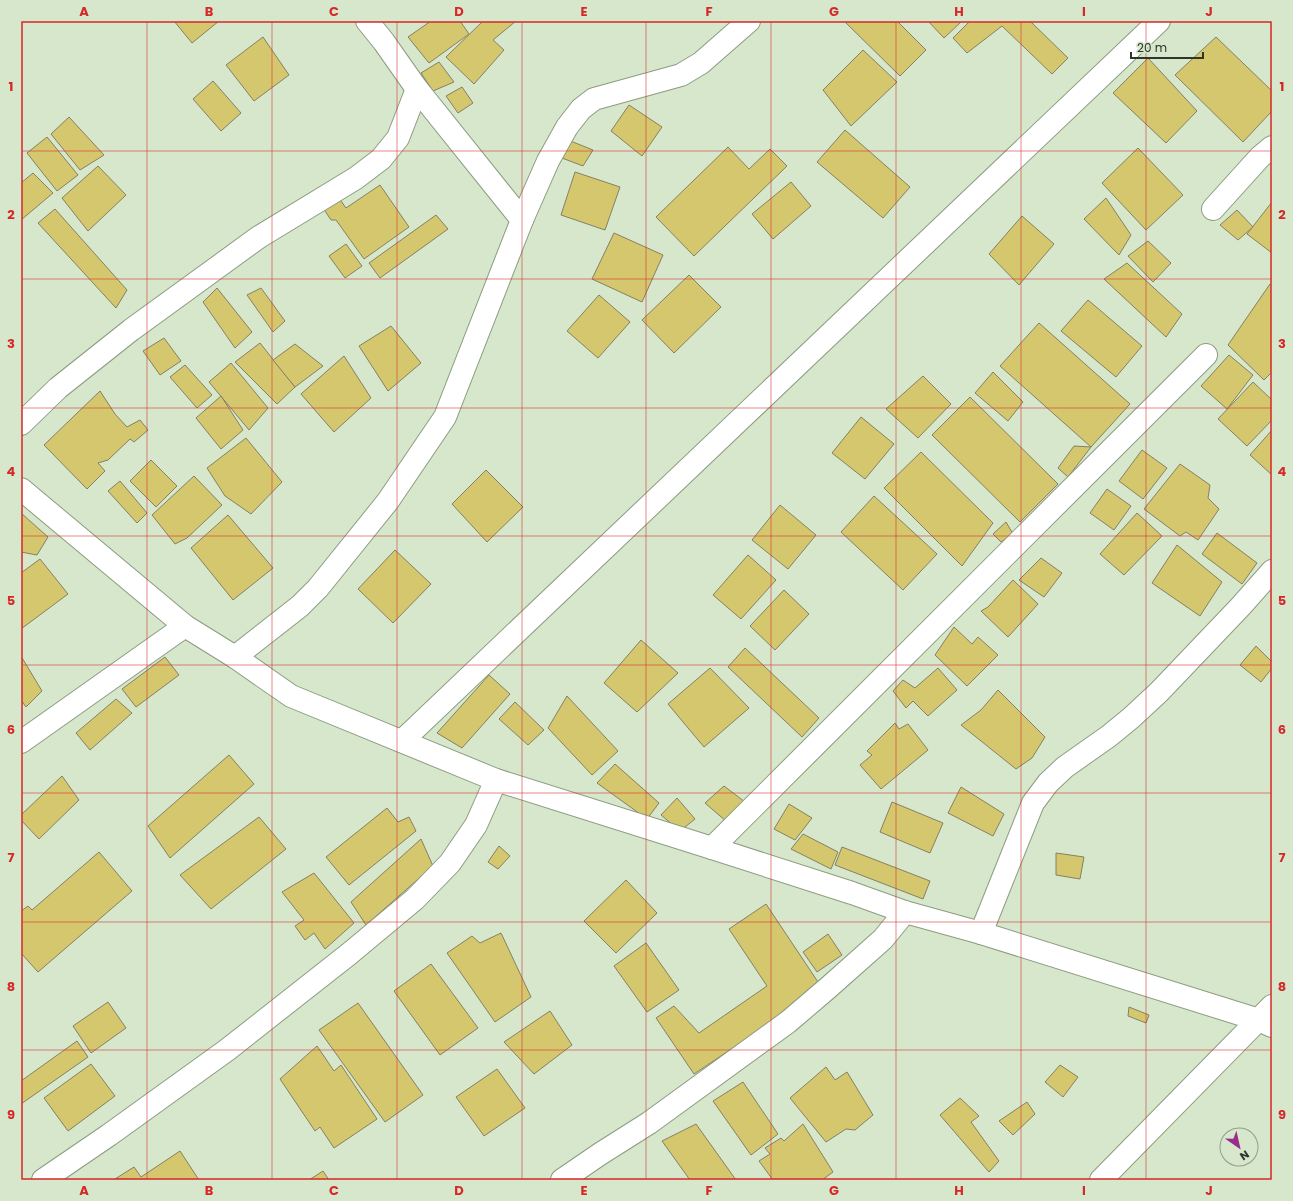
<svg xmlns="http://www.w3.org/2000/svg" width="1293" height="1201" viewBox="0 0 1293 1201" font-family="Poppins,sans-serif">
<style>
.building{fill:#d5c76e;stroke:#858063}
.lines{fill:none;stroke-linecap:round;stroke-linejoin:round}
.minor-casing{stroke:#8c9c81;stroke-width:24}
.major-casing{stroke:#8c9c81;stroke-width:24}
.minor{stroke:#fff;stroke-width:22}
.major{stroke:#fff;stroke-width:22}
.grid{fill:none;stroke:#d62828;stroke-width:1;stroke-opacity:0.55}
.neatline{fill:none;stroke:#d62828;stroke-width:1.5}
.grid-label{font-size:13px;text-anchor:middle;font-weight:bold;fill:#d62828}
</style>
<rect width="100%" height="100%" fill="#d6e7cb"/>
<g class="building">
<polygon points="174,21 219,21 192,43"/>
<polygon points="431,21 460,21 469,34 429,63 408,37"/>
<polygon points="483,21 516,21 493,40 504,50 474,84 446,57"/>
<polygon points="844,21 897,21 926,50 900,76"/>
<polygon points="928,21 962,21 944,38"/>
<polygon points="970,21 1030,21 1068,58 1052,74 1002,26 967,53 953,38"/>
<polygon points="263,37 289,75 254,101 226,65"/>
<polygon points="1216,37 1272,91 1272,111 1243,142 1175,75"/>
<polygon points="863,50 897,82 851,126 823,90"/>
<polygon points="1148,58 1197,111 1166,143 1113,93"/>
<polygon points="439,62 454,82 433,91 421,73"/>
<polygon points="213,81 241,113 221,131 193,99"/>
<polygon points="462,87 473,103 458,113 446,96"/>
<polygon points="629,105 662,127 642,156 611,131"/>
<polygon points="69,117 104,155 80,170 51,134"/>
<polygon points="845,130 910,187 883,218 817,162"/>
<polygon points="47,137 78,175 57,191 27,153"/>
<polygon points="568,140 593,150 583,166 562,158"/>
<polygon points="728,147 749,169 770,149 787,166 694,256 656,217"/>
<polygon points="1138,148 1183,195 1146,230 1102,183"/>
<polygon points="98,166 126,195 88,231 62,198"/>
<polygon points="575,172 620,187 605,230 561,215"/>
<polygon points="33,173 53,193 21,220 21,183"/>
<polygon points="791,182 811,206 773,239 752,214"/>
<polygon points="380,185 409,227 364,259 336,220 331,220 321,205 336,194 346,208"/>
<polygon points="1106,198 1131,235 1119,255 1084,219"/>
<polygon points="1272,202 1272,253 1247,234"/>
<polygon points="55,209 127,290 116,308 38,223"/>
<polygon points="1237,210 1253,227 1238,240 1220,225"/>
<polygon points="436,215 448,229 380,278 369,263"/>
<polygon points="1022,216 1054,244 1019,285 989,254"/>
<polygon points="614,233 663,255 642,302 592,279"/>
<polygon points="1148,241 1171,263 1153,282 1128,256"/>
<polygon points="346,244 362,266 345,278 329,256"/>
<polygon points="1127,263 1182,314 1166,337 1104,279"/>
<polygon points="689,275 721,307 674,353 642,320"/>
<polygon points="1270,284 1272,286 1272,372 1264,380 1228,345"/>
<polygon points="217,288 252,332 235,348 203,302"/>
<polygon points="261,288 285,321 273,332 247,295"/>
<polygon points="599,295 630,322 598,358 567,331"/>
<polygon points="1088,300 1142,346 1116,377 1061,331"/>
<polygon points="1039,323 1130,404 1091,447 1000,366"/>
<polygon points="391,326 421,363 388,391 359,346"/>
<polygon points="164,338 181,361 160,375 143,351"/>
<polygon points="260,343 295,387 277,404 235,362"/>
<polygon points="295,344 323,366 295,387 273,360"/>
<polygon points="1229,355 1253,375 1227,409 1201,386"/>
<polygon points="344,356 371,398 334,432 301,394"/>
<polygon points="231,363 268,408 249,430 209,382"/>
<polygon points="185,365 212,395 197,408 170,377"/>
<polygon points="993,372 1023,402 1008,421 975,393"/>
<polygon points="923,376 951,404 918,438 886,409"/>
<polygon points="1253,382 1272,400 1272,420 1247,446 1218,419"/>
<polygon points="100,391 115,414 127,427 140,420 148,430 134,442 130,439 108,460 98,463 105,471 87,489 44,445"/>
<polygon points="221,396 243,430 221,449 196,418"/>
<polygon points="970,397 1058,484 1020,522 932,435"/>
<polygon points="861,417 894,444 865,479 832,453"/>
<polygon points="1272,430 1272,475 1250,455"/>
<polygon points="246,438 282,482 251,514 225,496 207,468"/>
<polygon points="1074,446 1091,447 1068,477 1058,468"/>
<polygon points="1142,450 1167,468 1143,499 1119,481"/>
<polygon points="921,452 993,523 962,566 884,488"/>
<polygon points="151,460 177,486 156,507 130,481"/>
<polygon points="1180,464 1210,485 1208,498 1219,509 1198,540 1186,532 1180,536 1144,509"/>
<polygon points="486,470 523,507 487,542 452,504"/>
<polygon points="194,476 222,505 187,538 175,544 152,515"/>
<polygon points="120,481 147,513 137,523 108,491"/>
<polygon points="1107,489 1131,506 1114,530 1090,513"/>
<polygon points="874,496 937,554 903,590 841,532"/>
<polygon points="780,505 816,535 788,569 752,540"/>
<polygon points="21,513 48,537 37,555 21,552"/>
<polygon points="1137,513 1162,536 1124,575 1100,554"/>
<polygon points="228,515 273,568 233,600 191,548"/>
<polygon points="1006,522 1013,534 1001,542 993,534"/>
<polygon points="1217,533 1257,563 1242,584 1202,554"/>
<polygon points="1177,545 1222,582 1200,616 1152,583"/>
<polygon points="395,550 431,584 393,623 358,589"/>
<polygon points="748,555 776,580 741,619 713,595"/>
<polygon points="1041,558 1062,573 1044,597 1019,580"/>
<polygon points="40,559 68,594 21,629 21,573"/>
<polygon points="1013,580 1038,604 1008,637 981,611 988,607"/>
<polygon points="784,590 809,614 775,650 750,626"/>
<polygon points="954,627 972,644 978,637 998,655 967,686 935,655"/>
<polygon points="641,640 678,673 637,712 604,683"/>
<polygon points="1256,646 1272,662 1272,668 1261,682 1240,665"/>
<polygon points="745,648 819,718 802,737 728,667"/>
<polygon points="21,656 42,691 26,707 21,700"/>
<polygon points="165,657 179,675 136,707 122,689"/>
<polygon points="710,668 749,708 704,747 668,704"/>
<polygon points="938,668 957,690 928,716 913,701 906,708 893,691 903,680 915,688"/>
<polygon points="489,675 510,694 462,748 437,733"/>
<polygon points="998,690 1045,737 1032,758 1016,769 961,725 981,710"/>
<polygon points="567,696 618,751 592,775 548,728"/>
<polygon points="116,699 132,713 90,750 76,733"/>
<polygon points="515,702 544,730 528,745 499,719"/>
<polygon points="895,723 899,729 908,724 928,750 881,789 860,765 872,755 867,751"/>
<polygon points="229,755 254,784 170,858 148,826"/>
<polygon points="615,764 659,803 647,819 597,783"/>
<polygon points="62,776 79,800 39,839 21,820 21,815"/>
<polygon points="724,786 745,802 727,822 705,803"/>
<polygon points="961,787 1004,814 993,836 948,813"/>
<polygon points="677,798 695,819 680,831 661,815"/>
<polygon points="892,802 943,823 930,853 880,832"/>
<polygon points="789,804 812,818 795,840 774,829"/>
<polygon points="387,808 398,822 409,817 416,831 349,885 326,857"/>
<polygon points="259,817 286,849 211,909 180,875"/>
<polygon points="803,834 838,852 831,869 791,849"/>
<polygon points="421,839 433,866 366,925 351,902"/>
<polygon points="499,846 510,856 498,869 488,862"/>
<polygon points="842,847 930,881 923,899 835,865"/>
<polygon points="99,852 132,891 38,972 21,953 21,911 28,906 32,910"/>
<polygon points="1056,853 1084,857 1080,879 1056,875"/>
<polygon points="314,873 354,923 325,949 314,933 305,940 295,926 304,920 282,892"/>
<polygon points="626,880 657,913 616,953 584,921"/>
<polygon points="766,904 822,988 694,1074 656,1018 674,1006 699,1033 767,986 729,929"/>
<polygon points="501,933 531,997 495,1022 447,953 472,936 480,943"/>
<polygon points="828,934 842,955 817,972 803,952"/>
<polygon points="646,943 679,990 647,1012 614,966"/>
<polygon points="431,964 478,1028 440,1055 394,991"/>
<polygon points="108,1002 126,1028 91,1053 73,1026"/>
<polygon points="358,1003 423,1095 385,1122 319,1030"/>
<polygon points="1129,1007 1149,1015 1146,1023 1128,1016"/>
<polygon points="550,1011 572,1045 534,1074 504,1042"/>
<polygon points="77,1041 88,1057 21,1104 21,1081"/>
<polygon points="317,1046 334,1071 341,1065 377,1119 334,1148 320,1127 315,1131 280,1079"/>
<polygon points="91,1064 115,1096 68,1131 44,1098"/>
<polygon points="1060,1065 1078,1077 1063,1097 1045,1082"/>
<polygon points="826,1067 835,1080 847,1072 873,1115 855,1130 846,1129 826,1142 790,1098"/>
<polygon points="497,1069 525,1108 484,1136 456,1097"/>
<polygon points="743,1082 778,1134 751,1155 713,1101"/>
<polygon points="960,1098 979,1116 971,1122 999,1161 989,1172 940,1115"/>
<polygon points="1027,1102 1035,1114 1013,1135 999,1121"/>
<polygon points="696,1124 736,1180 690,1180 662,1141"/>
<polygon points="803,1124 833,1172 822,1180 773,1180 759,1161 770,1154 765,1148 781,1138 784,1141"/>
<polygon points="180,1151 199,1180 115,1179 134,1167 141,1177"/>
<polygon points="323,1171 329,1180 309,1180"/>
</g>
<g class="lines">
<defs>
<g id="minor">
<polyline points="1213,209 1260,157 1272,147"/>
<polyline points="522,220 548,161 567,127 581,109 594,99 681,75 701,63 749,21"/>
<polyline points="21,424 58,388 131,330 259,237 356,178 381,159 398,138 417,89"/>
<polyline points="21,489 185,626 235,657 291,696 496,780 712,848 852,893 905,912 981,933 1259,1020 1272,1026"/>
<polyline points="235,657 300,606 318,588 388,501 445,417 522,220 417,89 384,42 367,21"/>
<polyline points="402,741 1159,21"/>
<polyline points="21,742 185,626"/>
<polyline points="712,848 1206,355"/>
<polyline points="981,933 1033,803 1048,783 1065,767 1109,736 1131,718 1159,692 1241,606 1272,571"/>
<polyline points="43,1180 109,1135 227,1050 349,954 415,899 450,863 476,825 496,780"/>
<polyline points="562,1180 600,1154 649,1123 788,1022 829,987 883,939 905,912"/>
</g>
<polyline id="major" points="1101,1180 1272,1006"/>
</defs>
<use href="#minor" class="minor-casing"/>
<use href="#major" class="major-casing"/>
<use href="#minor" class="minor"/>
<use href="#major" class="major"/>
</g>
<path class="grid" d="M147 21V1180M272 21V1180M397 21V1180M522 21V1180M646 21V1180M771 21V1180M896 21V1180M1021 21V1180M1146 21V1180M21 151H1272M21 279H1272M21 408H1272M21 536H1272M21 665H1272M21 793H1272M21 922H1272M21 1050H1272"/>
<rect width="1293" height="1201" fill="none" stroke="#d6e7cb" stroke-width="44"/>
<g transform="translate(1239 1147) rotate(146)"><circle r="19" fill="#d6e7cb" stroke="#93a08b"/>
<path d="M0-3L7 15L0 10L-7 15Z" fill="#9a2c8b"/>
<text y="-6" font-size="11" font-weight="bold" text-anchor="middle" fill="#2f352a">N</text>
</g>
<path d="M1131 52v6h72v-6" fill="none" stroke="#2f352a" stroke-width="2"/>
<text x="1137" y="52" font-size="12" fill="#2f352a" stroke="#d6e7cb" stroke-width="3" paint-order="stroke">20 m</text>
<rect x="22" y="22" width="1249" height="1157" class="neatline"/>
<g class="grid-label">
<text x="84" y="16">A</text>
<text x="209" y="16">B</text>
<text x="334" y="16">C</text>
<text x="459" y="16">D</text>
<text x="584" y="16">E</text>
<text x="709" y="16">F</text>
<text x="834" y="16">G</text>
<text x="959" y="16">H</text>
<text x="1084" y="16">I</text>
<text x="1209" y="16">J</text>
<text x="11" y="91">1</text>
<text x="1282" y="91">1</text>
<text x="11" y="219">2</text>
<text x="1282" y="219">2</text>
<text x="11" y="348">3</text>
<text x="1282" y="348">3</text>
<text x="11" y="476">4</text>
<text x="1282" y="476">4</text>
<text x="11" y="605">5</text>
<text x="1282" y="605">5</text>
<text x="11" y="734">6</text>
<text x="1282" y="734">6</text>
<text x="11" y="862">7</text>
<text x="1282" y="862">7</text>
<text x="11" y="991">8</text>
<text x="1282" y="991">8</text>
<text x="11" y="1119">9</text>
<text x="1282" y="1119">9</text>
<text x="84" y="1195">A</text>
<text x="209" y="1195">B</text>
<text x="334" y="1195">C</text>
<text x="459" y="1195">D</text>
<text x="584" y="1195">E</text>
<text x="709" y="1195">F</text>
<text x="834" y="1195">G</text>
<text x="959" y="1195">H</text>
<text x="1084" y="1195">I</text>
<text x="1209" y="1195">J</text>
</g>
</svg>
